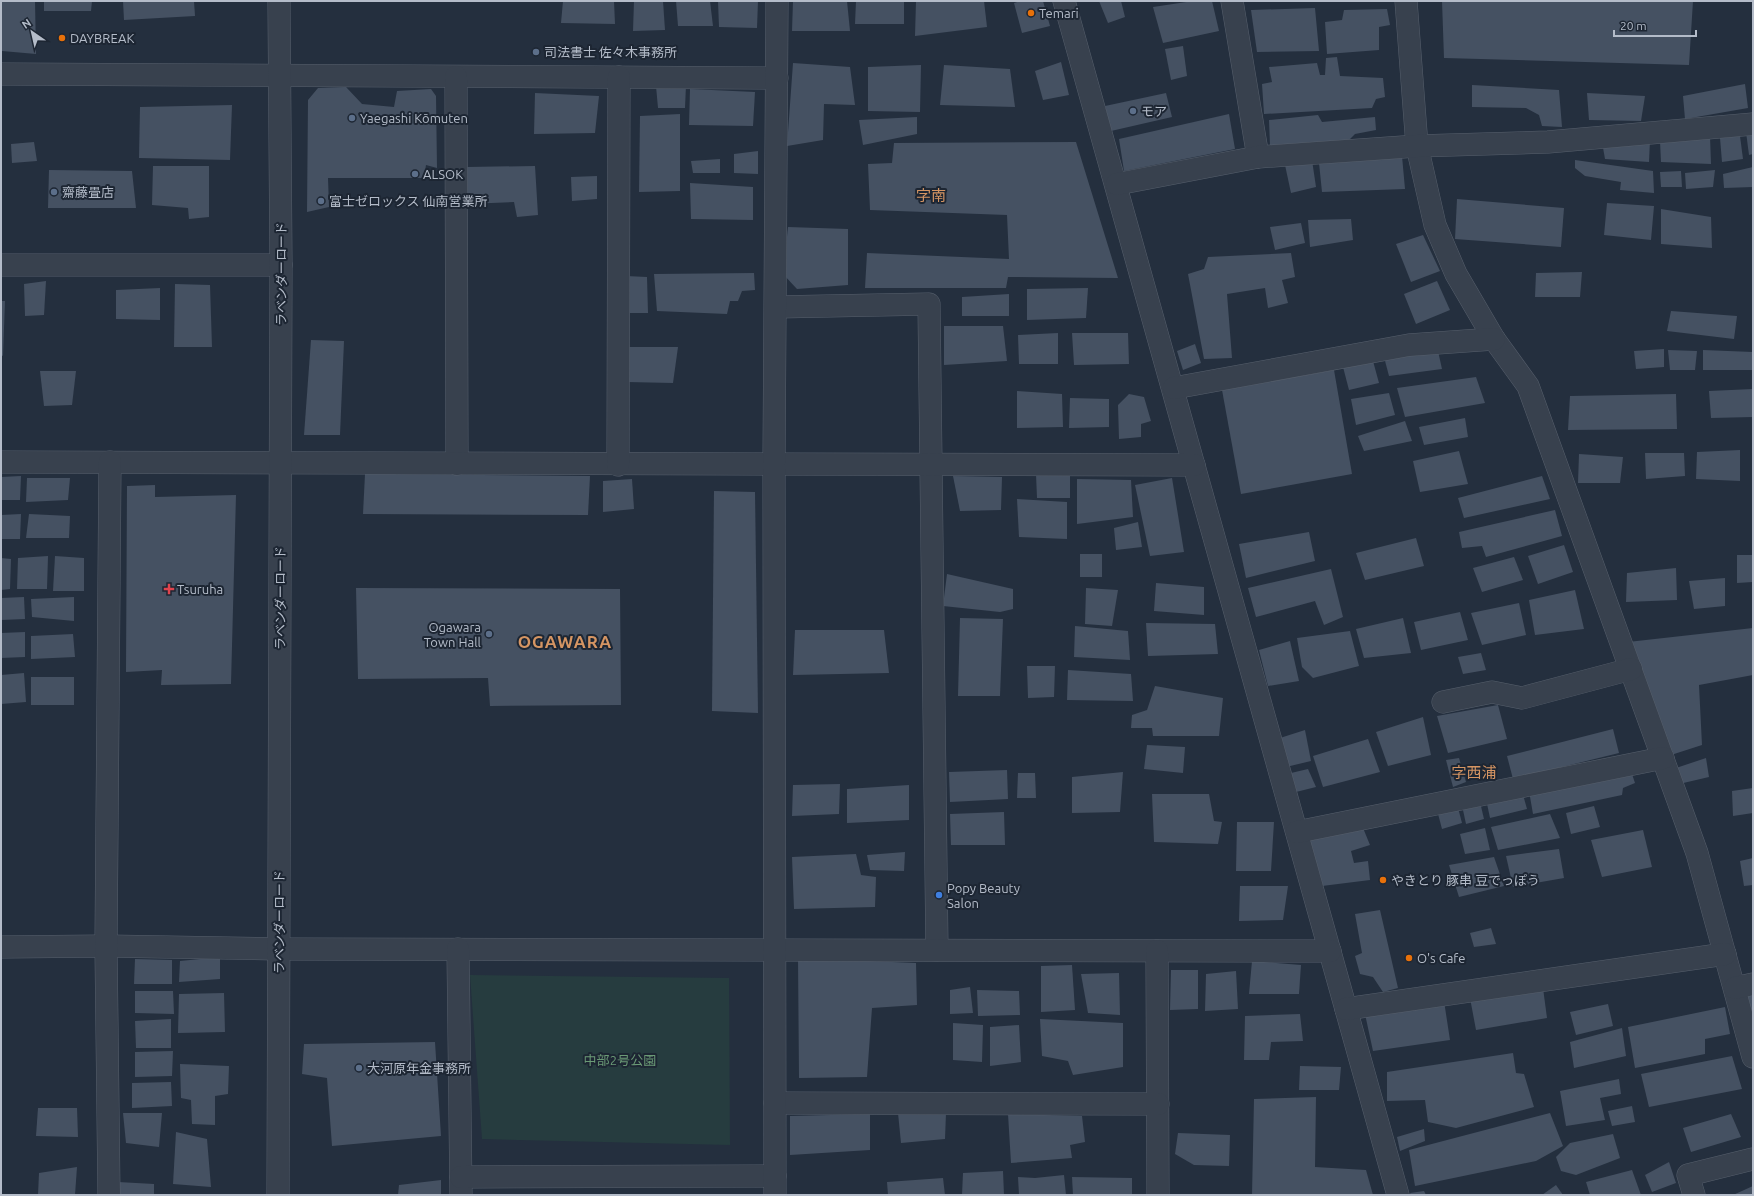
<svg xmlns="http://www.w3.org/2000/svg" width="1754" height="1196" viewBox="0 0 1754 1196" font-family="Ubuntu,'Noto Sans JP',sans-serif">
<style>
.green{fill:#263c3f}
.building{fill:#455162}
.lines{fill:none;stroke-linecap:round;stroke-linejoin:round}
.minor-casing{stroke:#565f6c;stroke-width:23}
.minor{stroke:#38414e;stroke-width:22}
.food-dot{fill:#e8710a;stroke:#1d2633;stroke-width:1.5}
.service-dot{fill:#5c6f8a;stroke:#1d2633;stroke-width:1.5}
.health-dot{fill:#e0444e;stroke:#1d2633;stroke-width:1.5}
.shop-dot{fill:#3f7fe0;stroke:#1d2633;stroke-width:1.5}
.labels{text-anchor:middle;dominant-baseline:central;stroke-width:4;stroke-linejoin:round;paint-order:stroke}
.poi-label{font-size:13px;fill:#b4bcc9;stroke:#1d2633;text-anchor:start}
.street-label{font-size:13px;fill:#b4bcc9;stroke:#1d2633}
.park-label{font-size:13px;fill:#6b9a76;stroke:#1d2633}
.quarter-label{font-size:15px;fill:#d59563;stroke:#1d2633}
.district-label{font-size:17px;font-weight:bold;letter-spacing:1px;fill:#d59563;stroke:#1d2633}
</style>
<rect width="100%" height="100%" fill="#242f3e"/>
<polygon class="green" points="470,975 729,978 730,1145 482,1139"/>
<g class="building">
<polygon points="2,1 35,1 36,54 2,51"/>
<polygon points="44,1 92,1 91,11 44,11"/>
<polygon points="123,1 194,1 195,16 124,20"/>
<polygon points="563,1 614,1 615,24 561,23"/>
<polygon points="634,1 663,1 665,30 633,31"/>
<polygon points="676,1 710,1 713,26 678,26"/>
<polygon points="718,1 758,1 757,28 719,27"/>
<polygon points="793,1 847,1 850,31 792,31"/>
<polygon points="856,1 904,1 904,24 855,24"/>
<polygon points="916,1 984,1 987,27 915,36"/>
<polygon points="1020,1 1043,1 1050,26 1022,33 1014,3"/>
<polygon points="1099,1 1121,1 1125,17 1108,23"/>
<polygon points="1193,1 1212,1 1219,31 1163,43 1153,7"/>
<polygon points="1442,1 1693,1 1689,65 1444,58"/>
<polygon points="1315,8 1319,51 1257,52 1251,10"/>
<polygon points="1387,9 1390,25 1379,27 1379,50 1327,54 1325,22 1342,20 1344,10"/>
<polygon points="1183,46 1187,76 1171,80 1165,49"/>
<polygon points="1337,57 1340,76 1383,78 1385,97 1376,99 1372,108 1264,114 1262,84 1272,82 1269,67 1317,63 1320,75 1325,75 1326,58"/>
<polygon points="1061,62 1069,95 1043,100 1035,71"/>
<polygon points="793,63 850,67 855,105 824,104 823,140 787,146"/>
<polygon points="921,65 920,112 868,111 868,67"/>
<polygon points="944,65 1010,69 1015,107 940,105"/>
<polygon points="1745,84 1748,108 1685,119 1683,96"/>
<polygon points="686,85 685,108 658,108 656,86"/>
<polygon points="1472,85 1559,90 1562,127 1542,126 1539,115 1526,108 1472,107"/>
<polygon points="346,87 362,104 394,107 397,91 431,89 436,96 437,168 426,165 424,178 328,178 329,207 307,212 308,100 318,88"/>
<polygon points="690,89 755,92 753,126 689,125"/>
<polygon points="535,93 599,96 595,133 534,134"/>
<polygon points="1166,93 1172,117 1111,131 1105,106"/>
<polygon points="1587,93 1645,96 1641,121 1589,120"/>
<polygon points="232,105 230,160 139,158 140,107"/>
<polygon points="680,114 680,191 639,192 640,116"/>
<polygon points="1229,114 1235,149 1124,171 1119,139"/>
<polygon points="1318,115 1322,122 1375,117 1376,130 1355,134 1346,143 1270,146 1269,120"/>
<polygon points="917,117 917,134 863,145 859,120"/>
<polygon points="1753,131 1753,154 1749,155 1746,132"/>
<polygon points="1710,136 1711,164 1661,162 1660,141"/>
<polygon points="1740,136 1743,159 1722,162 1720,138"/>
<polygon points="1650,140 1649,162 1605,159 1602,142"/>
<polygon points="34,142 37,161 12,163 11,144"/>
<polygon points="1076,142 1118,278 1008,277 1006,288 865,288 867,253 1009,259 1007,215 870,210 868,164 892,163 894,143"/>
<polygon points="758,151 758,174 734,173 734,154"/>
<polygon points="1402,156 1405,189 1322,192 1319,163"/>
<polygon points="720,159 720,173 693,173 691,161"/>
<polygon points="1312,160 1316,187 1291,193 1285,165"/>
<polygon points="1575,160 1653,171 1654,193 1620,190 1621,182 1585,176 1575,168"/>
<polygon points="153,166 209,166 209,217 189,219 188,208 152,205"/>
<polygon points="535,166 538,215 517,217 514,202 466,204 467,167"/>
<polygon points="1753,167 1753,187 1724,188 1723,174"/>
<polygon points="49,170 132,171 136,208 48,208"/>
<polygon points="1715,170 1713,187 1686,189 1685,173"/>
<polygon points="1681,171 1682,187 1661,187 1660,172"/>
<polygon points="597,176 597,199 572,201 571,177"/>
<polygon points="690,183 753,187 753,220 691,219"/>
<polygon points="1457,199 1564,208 1561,247 1455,239"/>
<polygon points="1607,203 1654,206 1651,240 1604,235"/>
<polygon points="1661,209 1711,217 1712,248 1661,244"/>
<polygon points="1351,219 1353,240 1310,247 1308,220"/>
<polygon points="1301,223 1305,243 1275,250 1270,227"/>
<polygon points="788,227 848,229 848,285 797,289 783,274"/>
<polygon points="1423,235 1440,271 1411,282 1396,244"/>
<polygon points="1291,253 1295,277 1282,280 1288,303 1268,308 1265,288 1227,294 1232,358 1204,359 1188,274 1204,269 1208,257"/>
<polygon points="1582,272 1580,297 1535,297 1536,273"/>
<polygon points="754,273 755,290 742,291 738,301 730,301 727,314 657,311 654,274"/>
<polygon points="626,276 647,277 648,313 625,313"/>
<polygon points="46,281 44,315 25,316 24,284"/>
<polygon points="1437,281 1450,310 1416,324 1404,294"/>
<polygon points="175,284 210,285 212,347 174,347"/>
<polygon points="160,288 160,320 116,319 116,290"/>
<polygon points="1088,288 1086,318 1027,320 1027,289"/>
<polygon points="1009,294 1009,316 962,316 962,297"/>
<polygon points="1,301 5,301 3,356 1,355"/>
<polygon points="1671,311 1737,316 1734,339 1667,331"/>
<polygon points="944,326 1003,326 1007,361 944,365"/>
<polygon points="1058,333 1058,364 1019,364 1018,335"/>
<polygon points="1072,333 1128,333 1129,364 1074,365"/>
<polygon points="311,340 344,341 340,435 304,435"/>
<polygon points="1195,344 1201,363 1183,370 1177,351"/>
<polygon points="629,347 678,347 673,383 627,382"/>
<polygon points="1664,349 1664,367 1636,369 1634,351"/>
<polygon points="1668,350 1697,351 1695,370 1670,370"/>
<polygon points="1703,350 1753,352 1753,370 1703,370"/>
<polygon points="1438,351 1442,369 1389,376 1384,357"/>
<polygon points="1373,361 1379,383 1349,390 1343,367"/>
<polygon points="1334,370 1352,474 1241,494 1222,390"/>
<polygon points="40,371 76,371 72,405 44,406"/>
<polygon points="1476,377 1485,403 1405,417 1397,388"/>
<polygon points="1753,389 1753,417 1711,418 1709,391"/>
<polygon points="1017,391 1062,394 1063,427 1017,428"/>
<polygon points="1389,393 1395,415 1356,425 1351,399"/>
<polygon points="1129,394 1144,397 1151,421 1141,424 1141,437 1119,439 1118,405"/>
<polygon points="1676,394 1677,429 1568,430 1570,396"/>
<polygon points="1070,398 1109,399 1109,427 1069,428"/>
<polygon points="1465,418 1468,437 1424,445 1419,427"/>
<polygon points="1405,421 1412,441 1364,451 1358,436"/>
<polygon points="1740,450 1740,481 1696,479 1697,452"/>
<polygon points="1459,451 1468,484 1420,492 1413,461"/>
<polygon points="1645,453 1684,453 1685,476 1646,479"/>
<polygon points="1579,454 1623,457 1620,483 1578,483"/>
<polygon points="365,474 590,476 588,515 363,514"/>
<polygon points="1036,474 1070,474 1070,498 1037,498"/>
<polygon points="21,476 20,500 1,500 1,477"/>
<polygon points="953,476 1002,477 1001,510 960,511"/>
<polygon points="1542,476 1550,499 1464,518 1458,498"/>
<polygon points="27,478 70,478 68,500 26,502"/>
<polygon points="1172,478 1184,552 1150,556 1135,485"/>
<polygon points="632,479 634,509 603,512 603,481"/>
<polygon points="1077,479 1131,480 1133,517 1077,524"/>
<polygon points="155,485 155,497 236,495 231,684 161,685 162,670 126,672 127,486"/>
<polygon points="714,491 755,492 758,713 712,711"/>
<polygon points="1017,499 1067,502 1067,539 1019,537"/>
<polygon points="1555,510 1562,536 1486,557 1482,546 1462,548 1459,532"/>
<polygon points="21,514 20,539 1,539 1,515"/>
<polygon points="29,514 70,516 69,538 26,538"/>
<polygon points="1138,522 1142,547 1116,550 1114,528"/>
<polygon points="1309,532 1315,561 1246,578 1239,544"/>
<polygon points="1416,538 1424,566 1365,580 1356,553"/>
<polygon points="1564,545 1573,572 1538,584 1528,556"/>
<rect x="1080" y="554" width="22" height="23"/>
<polygon points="1737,555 1753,555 1753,582 1737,583"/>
<polygon points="48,556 47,589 17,589 18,558"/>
<polygon points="55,556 84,558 84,591 53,591"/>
<polygon points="1514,557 1523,580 1482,592 1473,568"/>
<polygon points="1,558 11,559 10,589 1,590"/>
<polygon points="1676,568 1677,600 1626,602 1627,573"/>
<polygon points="1331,569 1343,617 1324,625 1315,601 1256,617 1248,588"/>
<polygon points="947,574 1013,589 1013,609 1000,612 943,606"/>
<polygon points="1725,578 1725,606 1694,609 1689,581"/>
<polygon points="1156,583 1204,587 1204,615 1154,611"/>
<polygon points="356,588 620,589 621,705 490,706 488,678 358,679"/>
<polygon points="1086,588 1118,590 1112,626 1085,624"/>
<polygon points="1575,590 1584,629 1535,635 1529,600"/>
<polygon points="24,597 25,619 1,620 1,598"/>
<polygon points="74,597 74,621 32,617 31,599"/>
<polygon points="1519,603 1526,635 1482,645 1471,613"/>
<polygon points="1460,612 1468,640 1421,650 1414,622"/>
<polygon points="960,618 1003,619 1000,696 958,696"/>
<polygon points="1403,618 1411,653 1364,658 1356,629"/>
<polygon points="1146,623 1215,624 1218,654 1148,656"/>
<polygon points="1075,626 1128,631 1130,660 1074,657"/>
<polygon points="1753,628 1753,675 1699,685 1702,745 1671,755 1628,642"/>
<polygon points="795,630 884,630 889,673 793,675"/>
<polygon points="1350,631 1359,666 1313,678 1302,667 1297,638"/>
<polygon points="25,632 25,657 1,658 1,633"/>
<polygon points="73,634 75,657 31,659 31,636"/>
<polygon points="1290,641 1299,681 1268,686 1259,650"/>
<polygon points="1481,653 1486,670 1463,674 1458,657"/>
<polygon points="1027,666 1055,666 1054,697 1028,698"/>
<polygon points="1068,670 1131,674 1133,701 1067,700"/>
<polygon points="24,673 26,702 1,704 1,675"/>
<rect x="31" y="677" width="43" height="28"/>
<polygon points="1155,686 1223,698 1219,736 1153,736 1152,728 1131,728 1132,715 1147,710"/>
<polygon points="1498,705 1507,739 1448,753 1437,716"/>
<polygon points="1423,717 1431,755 1388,766 1376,732"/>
<polygon points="1613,729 1619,753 1513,779 1507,756"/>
<polygon points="1305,730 1311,761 1286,767 1280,738"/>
<polygon points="1368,739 1380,772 1323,787 1313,756"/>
<polygon points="1147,745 1185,747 1183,773 1144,769"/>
<polygon points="1459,758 1466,782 1453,787 1446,760"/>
<polygon points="1706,758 1709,777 1679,784 1676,768"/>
<polygon points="1630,768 1635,783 1623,788 1622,795 1533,814 1529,791"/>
<polygon points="1308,769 1316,787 1296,792 1291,773"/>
<polygon points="1007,770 1008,799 950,802 949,772"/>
<polygon points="1123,772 1120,812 1072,813 1072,777"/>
<polygon points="1018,773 1035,773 1036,798 1017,798"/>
<polygon points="840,784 839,814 792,816 793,785"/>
<polygon points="909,785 909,820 847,823 847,789"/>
<polygon points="1753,788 1753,813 1733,816 1732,791"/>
<polygon points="1522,791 1527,809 1490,818 1486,799"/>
<polygon points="1152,794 1209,794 1214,821 1222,822 1218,844 1154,842"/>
<polygon points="1480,802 1484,819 1466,824 1463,810"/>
<polygon points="1457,804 1462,823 1442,829 1437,810"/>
<polygon points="1594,806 1600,827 1571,834 1566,813"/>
<polygon points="1004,812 1005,845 951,845 950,814"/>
<polygon points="1550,814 1560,838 1498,850 1491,827"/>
<polygon points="1237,822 1274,822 1271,871 1236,871"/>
<polygon points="1361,823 1370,845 1351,851 1354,863 1368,861 1370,880 1322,886 1306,834"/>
<polygon points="1485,828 1490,850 1465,854 1460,834"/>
<polygon points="1643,830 1652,867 1602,877 1591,840"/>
<polygon points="1559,849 1564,878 1513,887 1506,856"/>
<polygon points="905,852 904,871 870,870 867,855"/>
<polygon points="856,854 861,875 876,877 875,907 794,909 792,857"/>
<polygon points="1494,857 1504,886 1459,897 1449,865"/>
<polygon points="1753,858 1753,885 1744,886 1740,861"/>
<polygon points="1240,886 1288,886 1283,920 1239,921"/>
<polygon points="1380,910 1398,988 1383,992 1373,977 1360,974 1355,956 1362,953 1355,914"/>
<polygon points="1491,928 1496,944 1474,947 1470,933"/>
<polygon points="220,957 220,979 179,982 180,961"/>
<polygon points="798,958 916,963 917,1005 872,1008 867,1077 799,1078"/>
<polygon points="135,959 172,960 172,984 134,984"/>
<polygon points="1252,961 1301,965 1299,994 1249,994"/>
<polygon points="1072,965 1075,1010 1041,1012 1041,966"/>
<polygon points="1171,970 1198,970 1198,1009 1170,1010"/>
<polygon points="1236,971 1238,1009 1205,1011 1206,974"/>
<polygon points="1119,973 1120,1015 1088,1013 1081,974"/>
<polygon points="970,987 973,1013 950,1014 950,990"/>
<polygon points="1543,988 1547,1018 1476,1030 1470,998"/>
<polygon points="977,990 1019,991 1020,1015 978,1016"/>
<polygon points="135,991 173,991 174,1014 135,1013"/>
<polygon points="224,993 225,1032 178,1033 179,994"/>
<polygon points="1753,993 1753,1014 1752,1014 1747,995"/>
<polygon points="1444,1001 1450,1040 1373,1051 1365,1014"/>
<polygon points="1608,1004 1613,1026 1576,1035 1570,1012"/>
<polygon points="1725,1007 1730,1034 1705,1039 1705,1054 1635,1068 1628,1027"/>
<polygon points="1300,1014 1303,1041 1271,1042 1269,1060 1244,1060 1245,1016"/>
<polygon points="171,1019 171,1048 136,1048 135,1021"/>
<polygon points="1040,1019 1123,1023 1123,1067 1073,1075 1068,1061 1042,1056"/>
<polygon points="953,1023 983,1025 982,1062 953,1060"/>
<polygon points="1019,1025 1021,1062 990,1066 990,1027"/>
<polygon points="1622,1028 1626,1056 1574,1068 1570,1042"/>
<polygon points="435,1042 441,1136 332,1146 327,1078 302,1074 304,1044"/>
<polygon points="173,1051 172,1076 135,1077 135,1052"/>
<polygon points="1513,1053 1516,1073 1524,1074 1534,1107 1456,1128 1428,1122 1425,1100 1387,1101 1387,1072"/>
<polygon points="1732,1056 1742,1089 1649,1107 1641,1074"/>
<polygon points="180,1064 229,1066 228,1094 215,1096 215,1125 192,1124 191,1100 181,1098"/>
<polygon points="1300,1066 1341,1067 1339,1090 1299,1090"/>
<polygon points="1619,1079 1621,1094 1600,1098 1605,1120 1566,1126 1560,1091"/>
<polygon points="171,1082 172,1106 132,1108 132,1083"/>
<polygon points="1316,1097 1315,1167 1366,1170 1373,1195 1252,1195 1254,1099"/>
<polygon points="1632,1106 1635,1122 1612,1126 1608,1111"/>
<polygon points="38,1108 77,1108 78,1137 36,1136"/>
<polygon points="123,1113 162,1113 159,1147 126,1143"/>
<polygon points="898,1113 946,1113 945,1139 901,1143"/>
<polygon points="1550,1113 1563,1146 1536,1161 1415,1186 1409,1150"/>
<polygon points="870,1114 870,1150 790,1155 790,1116"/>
<polygon points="1008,1114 1082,1116 1085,1142 1070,1145 1072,1158 1011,1163"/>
<polygon points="1731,1114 1741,1137 1691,1152 1683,1128"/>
<polygon points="1424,1129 1425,1141 1400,1151 1397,1137"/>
<polygon points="176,1132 207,1139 211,1187 173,1184"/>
<polygon points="1178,1133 1230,1135 1229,1166 1194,1165 1175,1154"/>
<polygon points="1613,1134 1620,1158 1576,1175 1561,1171 1556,1157 1570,1143"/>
<polygon points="1669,1162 1676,1183 1652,1192 1645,1175"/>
<polygon points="77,1167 75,1195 38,1195 39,1173"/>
<polygon points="1632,1170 1641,1195 1590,1195 1586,1182"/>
<polygon points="1003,1171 1004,1195 962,1195 963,1173"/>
<polygon points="1064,1175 1066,1195 1019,1195 1018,1177 1035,1178"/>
<polygon points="1072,1177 1132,1178 1132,1195 1073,1195"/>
<polygon points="943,1178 945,1195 888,1195 887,1182"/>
<polygon points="441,1180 441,1195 398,1195 399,1185"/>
<polygon points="118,1182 154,1184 154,1195 118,1195"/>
<polygon points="1556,1185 1563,1195 1542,1195"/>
<polygon points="1753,1186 1753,1195 1733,1195"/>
<polygon points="1424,1191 1426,1195 1411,1195 1410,1193"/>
</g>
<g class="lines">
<defs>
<g id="minor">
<polyline points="1064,1 1398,1195"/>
<polyline points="1232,1 1258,157"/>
<polyline points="1406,1 1417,146 1435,225 1456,274 1494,339 1528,386 1697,853 1753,1057"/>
<polyline points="1,74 777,78"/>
<polyline points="456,77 457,464"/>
<polyline points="1117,184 1258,157 1417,146 1548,142 1753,124"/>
<polyline points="1,265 281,265"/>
<polyline points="776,307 929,304 937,950"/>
<polyline points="1174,388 1409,345 1494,339"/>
<polyline points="1,462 1194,465"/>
<polyline points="618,465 619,77"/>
<polyline points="1443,702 1492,692 1522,698 1631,669"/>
<polyline points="1297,832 1663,758"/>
<polyline points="1,947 106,946 278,949 1330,951"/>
<polyline points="458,949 461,1195"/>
<polyline points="1157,951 1158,1195"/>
<polyline points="1735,988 1753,984"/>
<polyline points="1346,1009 1725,954"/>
<polyline points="775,1103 1158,1104"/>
<polyline points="461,1177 775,1176"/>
<polyline points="109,1195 106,946 110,462"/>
<polyline points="278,1195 281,265 279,1"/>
<polyline points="775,1195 774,465 777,1"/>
<polyline points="1694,1195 1688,1175 1753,1159"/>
</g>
</defs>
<use href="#minor" class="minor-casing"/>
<use href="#minor" class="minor"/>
</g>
<g class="food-dot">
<circle cx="1031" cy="13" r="4"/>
<circle cx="62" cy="38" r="4"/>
<circle cx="1383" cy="880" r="4"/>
<circle cx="1409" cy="958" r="4"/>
</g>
<g class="service-dot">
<circle cx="536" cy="52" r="4"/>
<circle cx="1133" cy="111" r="4"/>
<circle cx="352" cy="118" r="4"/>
<circle cx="415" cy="174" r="4"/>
<circle cx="54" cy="192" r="4"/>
<circle cx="321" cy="201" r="4"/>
<circle cx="489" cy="634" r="4"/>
<circle cx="359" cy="1068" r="4"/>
</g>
<path class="health-dot" d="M167 583h4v4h4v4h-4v4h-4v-4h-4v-4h4z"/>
<circle class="shop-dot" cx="939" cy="895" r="4"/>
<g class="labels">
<g class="poi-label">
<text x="1039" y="13">Temari</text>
<text x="70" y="38">DAYBREAK</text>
<text x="544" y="52">司法書士 佐々木事務所</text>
<text x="1141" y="111">モア</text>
<text x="360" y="118">Yaegashi Kōmuten</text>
<text x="423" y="174">ALSOK</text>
<text x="62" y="192">齋藤畳店</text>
<text x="329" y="201">富士ゼロックス 仙南営業所</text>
<text x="177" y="589">Tsuruha</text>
<text x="481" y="627" text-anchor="end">Ogawara<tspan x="481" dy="15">Town Hall</tspan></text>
<text x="1391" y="880">やきとり 豚串 豆でっぽう</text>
<text x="947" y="888">Popy Beauty<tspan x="947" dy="15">Salon</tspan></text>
<text x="1417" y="958">O's Cafe</text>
<text x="367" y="1068">大河原年金事務所</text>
</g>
<g class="street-label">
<text transform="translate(281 274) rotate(-90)">ラベンダーロード</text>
<text transform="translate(280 598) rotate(-90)">ラベンダーロード</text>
<text transform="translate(279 922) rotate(-90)">ラベンダーロード</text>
</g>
<g class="park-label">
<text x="620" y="1060">中部2号公園</text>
</g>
<g class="quarter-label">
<text x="931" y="195">字南</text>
<text x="1474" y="772">字西浦</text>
</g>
<g class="district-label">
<text x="565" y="641">OGAWARA</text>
</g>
</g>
<rect width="1754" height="1196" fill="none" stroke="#b4bcc9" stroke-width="4"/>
<g transform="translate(32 32) rotate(326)" stroke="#1d2633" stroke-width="3" paint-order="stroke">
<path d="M0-3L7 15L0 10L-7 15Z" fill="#b4bcc9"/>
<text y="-6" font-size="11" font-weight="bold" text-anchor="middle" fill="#b4bcc9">N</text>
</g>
<path d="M1614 30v6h82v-6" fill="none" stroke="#b4bcc9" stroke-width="2"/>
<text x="1620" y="30" font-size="12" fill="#b4bcc9" stroke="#1d2633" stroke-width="3" paint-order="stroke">20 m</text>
</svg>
